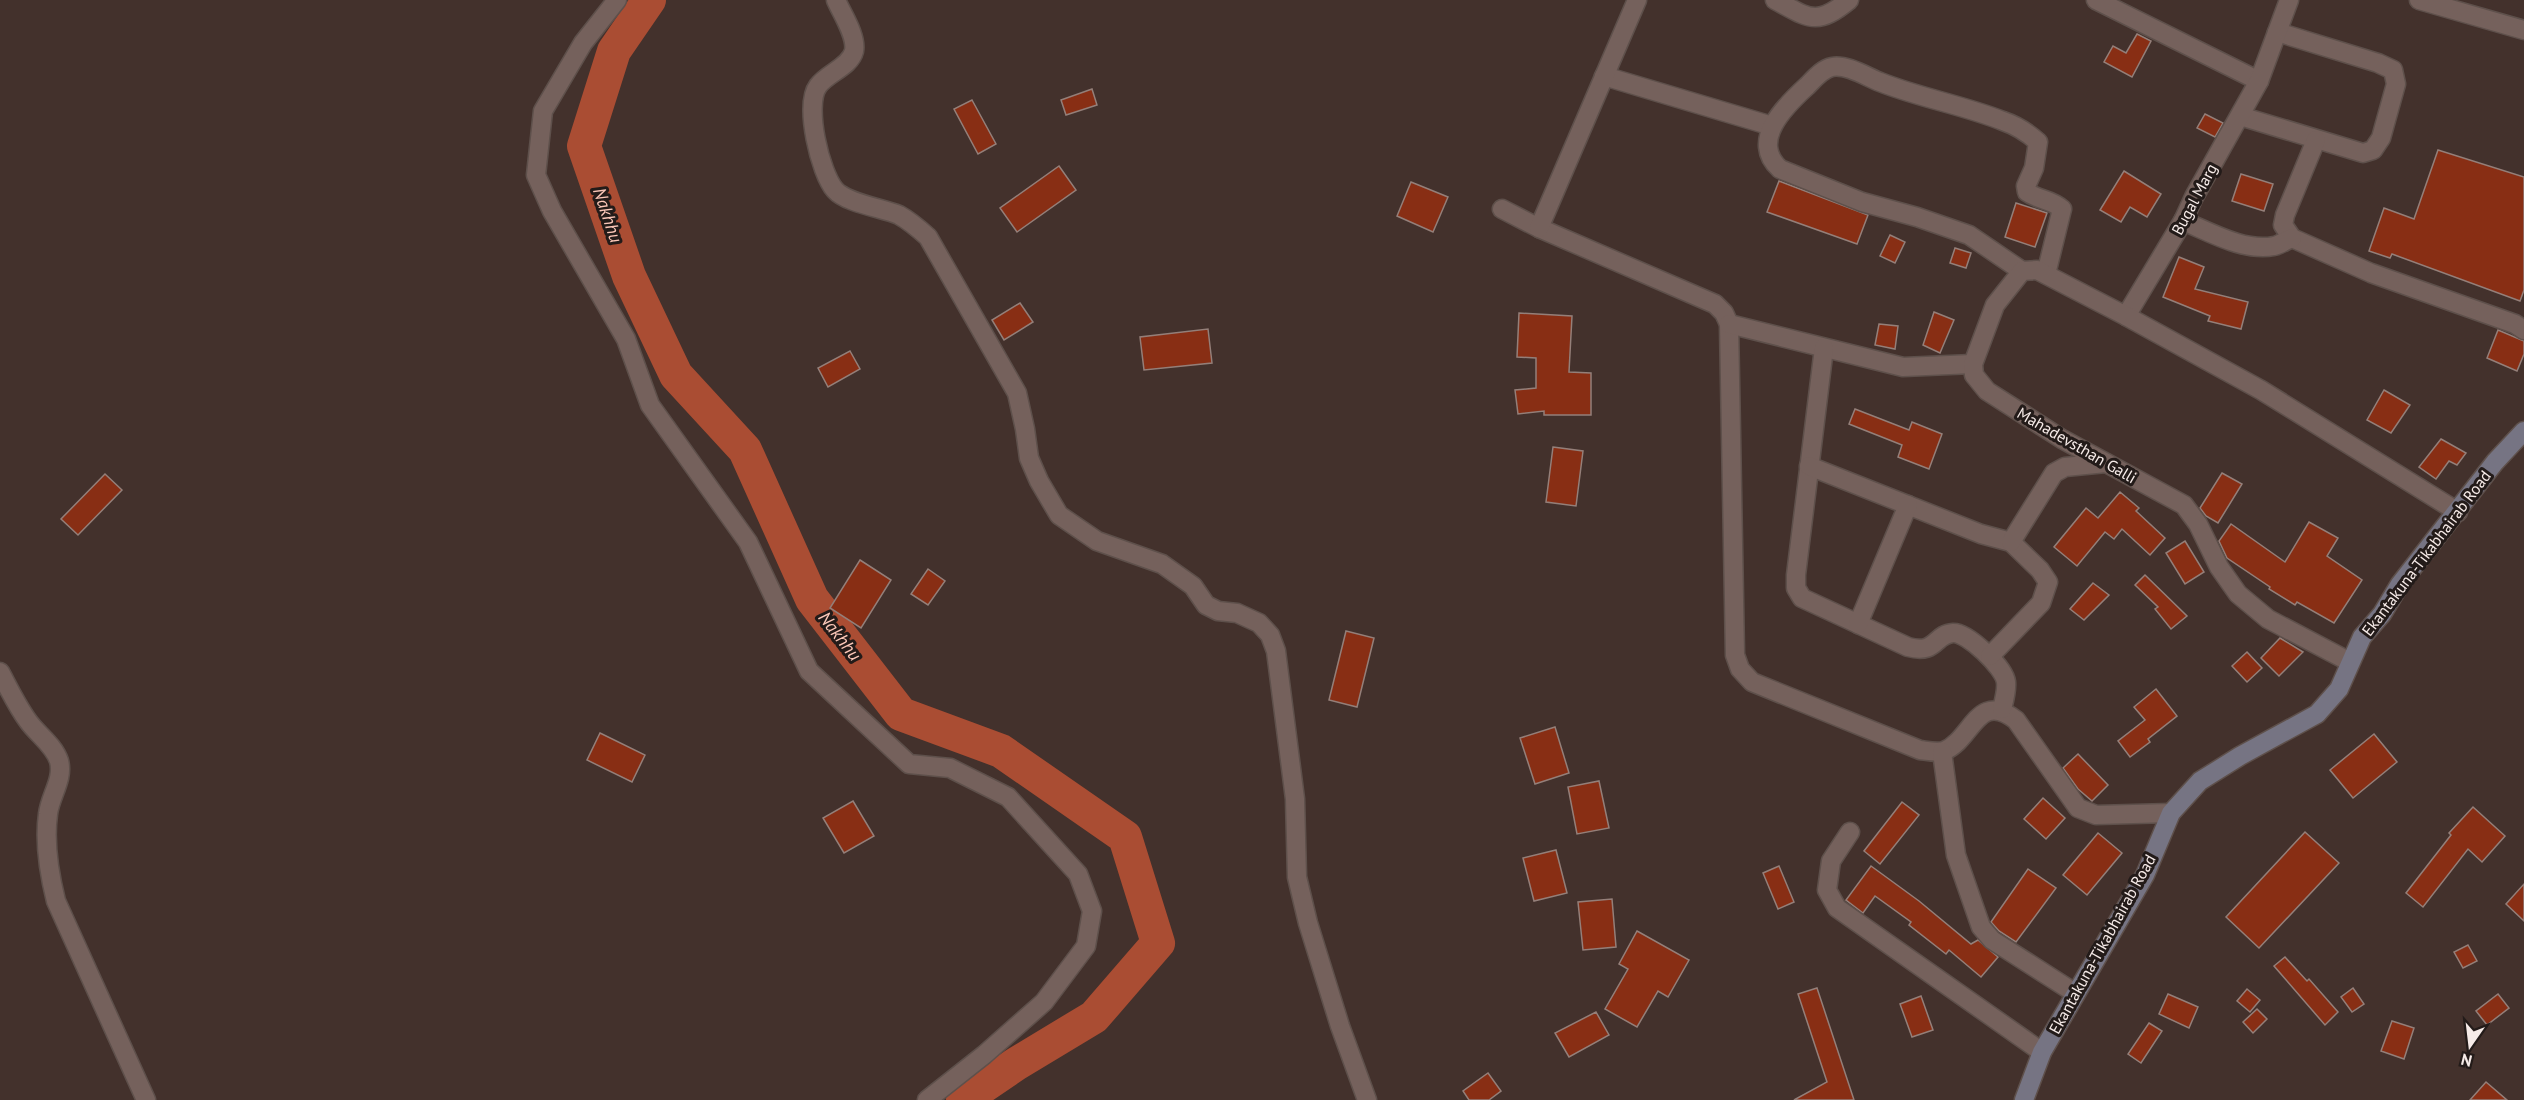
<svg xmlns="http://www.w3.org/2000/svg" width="2524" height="1100" viewBox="0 0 2524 1100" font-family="'PT Sans',sans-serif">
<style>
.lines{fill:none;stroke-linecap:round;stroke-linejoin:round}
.river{stroke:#aa4d33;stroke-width:34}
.building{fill:#882e14;stroke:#947f79;stroke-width:1.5}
.street-casing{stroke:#5e504b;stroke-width:21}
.secondary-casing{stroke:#5e504b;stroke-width:21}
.street{stroke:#75615c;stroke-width:18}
.secondary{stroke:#767483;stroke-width:18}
.labels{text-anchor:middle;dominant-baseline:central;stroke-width:6;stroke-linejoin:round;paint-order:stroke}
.street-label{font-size:16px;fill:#f6ebe8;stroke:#231b19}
.water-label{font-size:18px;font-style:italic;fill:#fbc7b8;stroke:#231b19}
</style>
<rect width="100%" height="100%" fill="#43312c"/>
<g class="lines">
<polyline class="river" points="649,0 614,51 584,146 629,276 676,375 745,450 812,599 901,714 1001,751 1125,837 1158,943 1094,1017 1016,1064 963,1100"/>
</g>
<g class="building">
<polygon points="2137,34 2151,41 2132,77 2104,62 2113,46 2126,53"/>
<polygon points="1092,89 1097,105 1066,115 1061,100"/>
<polygon points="972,100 996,144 978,154 954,109"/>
<polygon points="2205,114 2223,123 2215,137 2197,128"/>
<polygon points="2438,150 2524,177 2524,290 2520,301 2392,254 2390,258 2369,251 2384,208 2414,219"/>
<polygon points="1059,166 1076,190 1017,232 1000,208"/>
<polygon points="2124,171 2161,194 2147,217 2130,207 2121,222 2100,210"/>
<polygon points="2241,174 2273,184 2264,211 2232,201"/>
<polygon points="1779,181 1868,215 1857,244 1767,212"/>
<polygon points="1411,182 1448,197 1433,232 1397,216"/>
<polygon points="2016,203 2047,213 2035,247 2005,237"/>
<polygon points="1890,235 1905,242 1895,263 1880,256"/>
<polygon points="1955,248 1971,253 1966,268 1950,263"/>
<polygon points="2179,257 2204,267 2195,289 2248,302 2241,329 2208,321 2210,316 2163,297"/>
<polygon points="1020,303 1033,322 1004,340 992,320"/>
<polygon points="1934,312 1954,320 1940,353 1923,345"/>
<polygon points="1519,313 1572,316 1569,372 1591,373 1591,415 1544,415 1544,411 1518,414 1515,390 1536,388 1536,358 1517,357"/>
<polygon points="1879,324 1898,326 1895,349 1875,345"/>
<polygon points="1208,329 1212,363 1144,370 1140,337"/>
<polygon points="2498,330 2524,341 2524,354 2517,371 2487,358"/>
<polygon points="850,351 860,369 828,387 818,368"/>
<polygon points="2384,390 2410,405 2391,433 2367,420"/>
<polygon points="1855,409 1909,430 1912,422 1942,434 1929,469 1898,457 1902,445 1849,424"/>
<polygon points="2441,439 2466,453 2457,465 2449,461 2436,479 2419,467"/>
<polygon points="1553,447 1583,451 1576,506 1546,502"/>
<polygon points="2222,473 2242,484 2218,523 2206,516 2200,508"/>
<polygon points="105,474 122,490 78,535 61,519"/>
<polygon points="2120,492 2139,508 2136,511 2165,538 2150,555 2122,529 2114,539 2105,532 2077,566 2054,547 2086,508 2098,518"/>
<polygon points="2309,522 2338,538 2327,556 2362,580 2334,623 2297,602 2295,605 2269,589 2270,587 2227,558 2219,541 2231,524 2285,562"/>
<polygon points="2185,541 2204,572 2185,584 2166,553"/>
<polygon points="860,560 891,580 861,628 830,608"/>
<polygon points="928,569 945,581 928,605 911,594"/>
<polygon points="2145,575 2187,616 2171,629 2155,609 2158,607 2135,585"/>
<polygon points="2093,583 2109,595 2084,620 2070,609"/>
<polygon points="1346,631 1374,638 1357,707 1329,700"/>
<polygon points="2280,638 2303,652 2279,676 2261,658"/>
<polygon points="2247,652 2262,668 2247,682 2232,666"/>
<polygon points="2156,689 2177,716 2148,739 2150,742 2130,757 2118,741 2145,720 2134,707"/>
<polygon points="1555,727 1569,773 1535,784 1520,738"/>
<polygon points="600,733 645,755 632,782 587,760"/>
<polygon points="2374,734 2397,762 2353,798 2330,770"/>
<polygon points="2078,754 2108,785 2092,801 2078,789 2063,768"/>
<polygon points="1599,781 1609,828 1577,834 1568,787"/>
<polygon points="2043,798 2065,818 2046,839 2024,819"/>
<polygon points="853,801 874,836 844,853 823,818"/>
<polygon points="1902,802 1919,815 1880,864 1864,851"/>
<polygon points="2473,807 2505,836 2482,862 2468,849 2423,907 2406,893 2451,835 2449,833"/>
<polygon points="2305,832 2339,863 2259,948 2226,917"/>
<polygon points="2098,833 2122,853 2087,895 2063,875"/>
<polygon points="1556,850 1567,893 1534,901 1523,858"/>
<polygon points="1779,866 1794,902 1778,909 1763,873"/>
<polygon points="1871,866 1919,901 1971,944 1978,940 1998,957 1981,977 1949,950 1946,954 1909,925 1911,922 1875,896 1863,913 1846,900"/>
<polygon points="2028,869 2056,888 2016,942 1999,931 1991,922"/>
<polygon points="2524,884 2524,921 2506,904"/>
<polygon points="1612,899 1616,947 1583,950 1578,902"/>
<polygon points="1637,931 1689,960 1668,997 1658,991 1637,1027 1605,1009 1628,969 1619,964"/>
<polygon points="2468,945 2477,961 2463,968 2454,952"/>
<polygon points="2285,957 2307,981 2309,979 2338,1012 2325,1025 2274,966"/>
<polygon points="1817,988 1854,1100 1794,1100 1827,1082 1798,994"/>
<polygon points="2353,988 2364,1004 2352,1012 2341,997"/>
<polygon points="2247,989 2260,1000 2250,1012 2237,1001"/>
<polygon points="2168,994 2198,1007 2189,1028 2159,1014"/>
<polygon points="2498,994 2509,1008 2487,1025 2476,1011"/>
<polygon points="1921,996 1933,1030 1912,1037 1900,1004"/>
<polygon points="2257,1009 2267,1019 2253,1033 2243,1022"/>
<polygon points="1596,1012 1609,1035 1569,1057 1555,1033"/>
<polygon points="2392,1021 2414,1028 2404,1059 2381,1051"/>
<polygon points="2149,1023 2162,1031 2141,1063 2128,1054"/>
<polygon points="1488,1073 1501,1091 1489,1100 1469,1100 1463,1091"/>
<polygon points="2486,1082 2507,1100 2470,1100"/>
</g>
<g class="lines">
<defs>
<g id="street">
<polyline points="617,0 583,43 543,111 536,175 552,211 626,339 650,405 748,542 809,671 909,764 950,768 1008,797 1078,874 1092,911 1086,946 1044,1002 984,1055 927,1100"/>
<path d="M836 0C842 14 857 36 854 51 850 67 827 73 818 86 804 105 820 173 835 190 846 203 882 208 899 215 910 221 918 228 928 237L1017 393 1025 429 1029 458 1039 481 1059 515 1097 541 1162 564 1193 586 1206 605 1218 611 1237 613 1259 623 1270 635 1276 651 1295 799 1297 877 1308 923 1340 1026 1367 1100"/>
<path d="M1775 0C1809 18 1816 27 1849 0"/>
<polyline points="2096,0 2259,81"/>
<polyline points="2419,0 2524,30"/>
<polyline points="1604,76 1772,126"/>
<polyline points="2240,116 2363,153 2373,150 2381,138 2396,84 2393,70 2378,63 2277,32"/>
<polyline points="2316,140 2285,215 2283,225 2292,238 2371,273 2515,324 2524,330"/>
<path d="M1502 209 1539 228 1715 304 1724 313 1729 324 1735 655 1740 669 1752 682 1920 750C1928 751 1937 753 1944 751 1973 739 1977 690 2016 720L2078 808 2096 815 2171 813"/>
<path d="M2183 221C2210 232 2244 252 2274 246 2280 245 2286 240 2292 238"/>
<polyline points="1539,228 1637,0"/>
<path d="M2022 271 1969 235 1917 217 1862 202 1780 169C1749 141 1785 106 1807 86 1814 79 1822 69 1832 67 1847 64 1867 77 1880 82 1920 98 1963 105 2003 121 2015 125 2028 133 2038 142L2034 168 2026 186 2027 192C2038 200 2051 199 2062 209L2046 274"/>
<polyline points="2126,316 2183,221 2194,197 2259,81 2289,0"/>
<polyline points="1729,324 1903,367 1973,364"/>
<path d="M1824 348 1796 575V588L1802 598 1908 647C1937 655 1934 634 1953 633 1967 632 2004 667 2006 682 2007 690 2004 701 2002 709"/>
<polyline points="1809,466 1981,534 2011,542 2040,570 2048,582 2041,603 1990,656"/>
<polyline points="2011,542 2054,473 2065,467 2106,463"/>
<polyline points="1858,624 1908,505"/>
<polyline points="2350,662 2268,619 2238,594 2219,567 2198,524 2184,505 2062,439 1987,391 1974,375 1973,364 1995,305 2022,271 2037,270 2126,316 2261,390 2458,512"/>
<path d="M0 672C9 689 17 706 28 721 37 734 54 745 59 761 64 779 50 796 48 814 44 843 49 873 56 901L146 1100"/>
<polyline points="1942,752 1956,855 1981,927 1992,940 2075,993"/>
<polyline points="1850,832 1831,861 1827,890 1837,908 2042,1052"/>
</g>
<polyline id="secondary" points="2024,1100 2042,1052 2145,875 2171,813 2200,781 2240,756 2317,714 2339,689 2362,637 2382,614 2400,584 2495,462 2524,431"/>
</defs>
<use href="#street" class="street-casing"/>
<use href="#secondary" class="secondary-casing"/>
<use href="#street" class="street"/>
<use href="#secondary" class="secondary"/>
</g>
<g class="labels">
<g class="street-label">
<text transform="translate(2194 199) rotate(-62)">Bugal Marg</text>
<text transform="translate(2077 445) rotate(30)">Mahadevsthan Galli</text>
<text transform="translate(2426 553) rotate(-53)">Ekantakuna-Tikabhairab Road</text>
<text transform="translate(2102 944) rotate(-61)">Ekantakuna-Tikabhairab Road</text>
</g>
<g class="water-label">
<text transform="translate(608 215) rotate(71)">Nakhhu</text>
<text transform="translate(840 636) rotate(52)">Nakhhu</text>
</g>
</g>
<g transform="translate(2470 1046) rotate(194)" stroke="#231b19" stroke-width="4.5" paint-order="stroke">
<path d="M0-4.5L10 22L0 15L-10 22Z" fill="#f6ebe8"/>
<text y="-9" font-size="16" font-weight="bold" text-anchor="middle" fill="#f6ebe8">N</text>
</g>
</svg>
